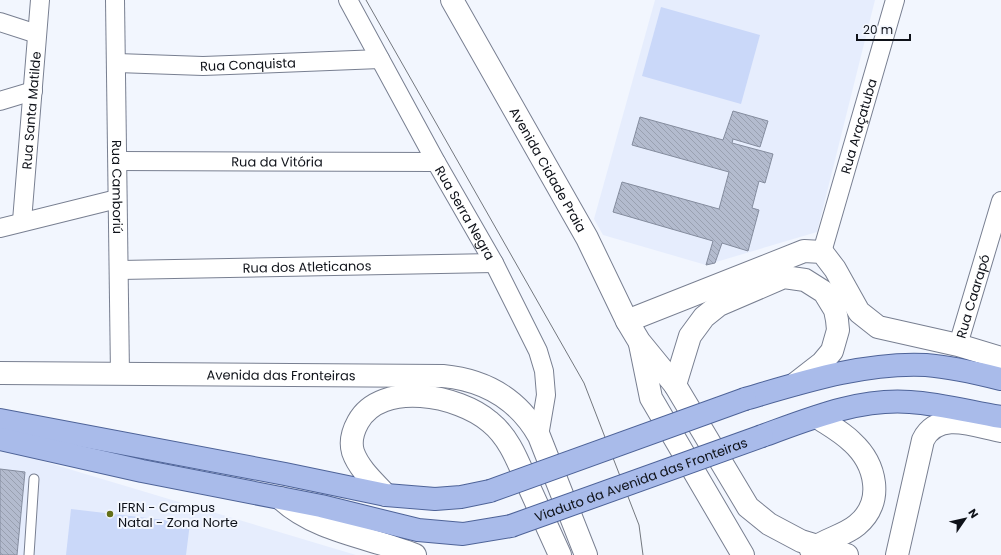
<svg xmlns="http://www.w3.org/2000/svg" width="1001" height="555" viewBox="0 0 1001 555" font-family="Poppins,sans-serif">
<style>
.built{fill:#e6edfd}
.pitch{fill:#cad8f9}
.building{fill:url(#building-back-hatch);stroke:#848c9e}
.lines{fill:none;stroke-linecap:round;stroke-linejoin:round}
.service-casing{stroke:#787f91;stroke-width:11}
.minor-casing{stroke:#787f91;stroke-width:20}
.secondary-casing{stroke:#787f91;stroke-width:24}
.primary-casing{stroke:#4e6398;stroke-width:24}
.service{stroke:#fff;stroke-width:9}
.minor{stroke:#fff;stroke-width:18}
.secondary{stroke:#fff;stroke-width:22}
.primary{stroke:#a9bbea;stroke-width:22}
.tram{stroke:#73777e;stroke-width:1}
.primary-bridge-casing{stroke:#4e6398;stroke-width:24;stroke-linecap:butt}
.primary-bridge{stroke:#a9bbea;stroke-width:22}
.poi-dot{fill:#636f18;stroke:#f2f6fe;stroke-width:1.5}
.labels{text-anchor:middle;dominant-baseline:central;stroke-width:4;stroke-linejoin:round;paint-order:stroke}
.street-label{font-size:13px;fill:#0f1219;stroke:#f2f6fe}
.poi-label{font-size:13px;fill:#0f1219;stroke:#f2f6fe;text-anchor:start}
</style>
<defs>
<pattern id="building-back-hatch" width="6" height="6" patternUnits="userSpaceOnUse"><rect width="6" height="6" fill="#b3bbce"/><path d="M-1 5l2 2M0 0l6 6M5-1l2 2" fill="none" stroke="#99a0b0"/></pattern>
</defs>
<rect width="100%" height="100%" fill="#f2f6fe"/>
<g class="built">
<polygon points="655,0 875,0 817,232 706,265 603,235 594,219"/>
<polygon points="0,448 82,473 356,555 0,555"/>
</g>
<g class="pitch">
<polygon points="661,7 760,35 741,104 642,76"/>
<polygon points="71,509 190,523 186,555 66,555"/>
</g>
<g class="building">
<polygon points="733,111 768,121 760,147 733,139 732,143 773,154 765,183 759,181 752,208 759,210 748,251 722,243 715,263 706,265 713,241 613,212 622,182 719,209 729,172 632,145 640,117 723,140"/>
<polygon points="0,469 25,472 17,555 0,555"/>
</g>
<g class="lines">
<defs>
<polyline id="service" points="29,555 34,479"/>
<g id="minor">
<path id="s1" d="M115 0 120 375"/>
<path id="s2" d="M348 0 436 162 494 263 538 351 544 371 546 395 539 436"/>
<polyline points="0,22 37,34"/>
<path id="s3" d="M117 63 203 66 380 59"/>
<polyline points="0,101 33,91"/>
<path id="s4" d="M118 161 436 162"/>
<path id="s5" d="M22 221 40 0"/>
<polyline points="0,228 117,199"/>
<path id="s6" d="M822 252 895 0"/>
<path id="s7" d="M120 270 494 263"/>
<path id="s8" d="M958 345 1001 201"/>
</g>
<g id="secondary">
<path id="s9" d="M452 0 587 238 627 321 639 341 675 385 748 507 769 524 801 541 847 555"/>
<polyline points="627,321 804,251 822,252 835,269 859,312 878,327 958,345 1001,358"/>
<polyline points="640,344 651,398 743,555"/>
<path id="s10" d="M0 373 443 376C485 380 518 399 539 436L586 555"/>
<polyline points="675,385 690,336 704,317 719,305 784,277 805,280 824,292 835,310 837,320 838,330 832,351 822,363 795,384"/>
<path d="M386 495C374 482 359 469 353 452 350 442 353 431 358 422 381 380 459 395 490 422 511 439 519 465 530 489 540 511 550 533 560 555"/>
<path d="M280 498C316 532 370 537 415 555"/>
<path d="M811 550C825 539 844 536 857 525 885 502 876 464 852 442 842 432 829 425 817 417"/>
<path d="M897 555 923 440C938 410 975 426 1001 431"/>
</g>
<g id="primary">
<path d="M745 399C803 382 865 362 926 365 951 367 977 373 1001 379"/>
<polyline points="0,420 285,474 386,495 435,499 461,497 490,491"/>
<path d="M762 436C809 419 859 398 910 402 941 404 971 412 1001 417"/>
<polyline points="0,439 142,471 321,506 418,530 463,534 511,526"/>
</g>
</defs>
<use href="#service" class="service-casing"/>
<use href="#minor" class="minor-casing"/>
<use href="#secondary" class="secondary-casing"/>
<use href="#primary" class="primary-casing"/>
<use href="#service" class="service"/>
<use href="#minor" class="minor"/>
<use href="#secondary" class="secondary"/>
<use href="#primary" class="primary"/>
<polyline class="tram" points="366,0 584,383 639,525 643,555"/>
<defs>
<g id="primary-bridge">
<polyline points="490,491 745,399"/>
<path id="s11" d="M511 526 762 436"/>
</g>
</defs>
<use href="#primary-bridge" class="primary-bridge-casing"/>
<use href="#primary-bridge" class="primary-bridge"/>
</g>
<circle class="poi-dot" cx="110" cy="514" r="4"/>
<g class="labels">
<g class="street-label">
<text stroke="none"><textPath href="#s3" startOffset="131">Rua Conquista</textPath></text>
<text stroke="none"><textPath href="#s5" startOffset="111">Rua Santa Matilde</textPath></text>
<text stroke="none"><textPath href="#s6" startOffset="131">Rua Araçatuba</textPath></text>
<text stroke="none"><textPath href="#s4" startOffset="159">Rua da Vitória</textPath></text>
<text stroke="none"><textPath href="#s9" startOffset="195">Avenida Cidade Praia</textPath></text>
<text stroke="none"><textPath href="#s1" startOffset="187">Rua Camboriú</textPath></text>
<text stroke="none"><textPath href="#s2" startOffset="243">Rua Serra Negra</textPath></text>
<text stroke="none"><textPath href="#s7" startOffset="187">Rua dos Atleticanos</textPath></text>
<text stroke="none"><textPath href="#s8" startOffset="51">Rua Caarapó</textPath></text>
<text stroke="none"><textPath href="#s10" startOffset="281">Avenida das Fronteiras</textPath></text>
<text stroke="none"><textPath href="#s11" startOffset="138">Viaduto da Avenida das Fronteiras</textPath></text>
</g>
<g class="poi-label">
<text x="118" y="507">IFRN - Campus<tspan x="118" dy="15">Natal - Zona Norte</tspan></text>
</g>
</g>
<g transform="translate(965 519) rotate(56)" stroke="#f2f6fe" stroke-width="3" paint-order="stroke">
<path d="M0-3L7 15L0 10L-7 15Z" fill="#0f1219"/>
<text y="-6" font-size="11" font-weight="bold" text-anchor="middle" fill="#0f1219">N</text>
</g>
<path d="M857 34v6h53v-6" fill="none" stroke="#0f1219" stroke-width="2"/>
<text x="863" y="34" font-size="12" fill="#0f1219" stroke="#f2f6fe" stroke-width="3" paint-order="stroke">20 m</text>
</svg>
